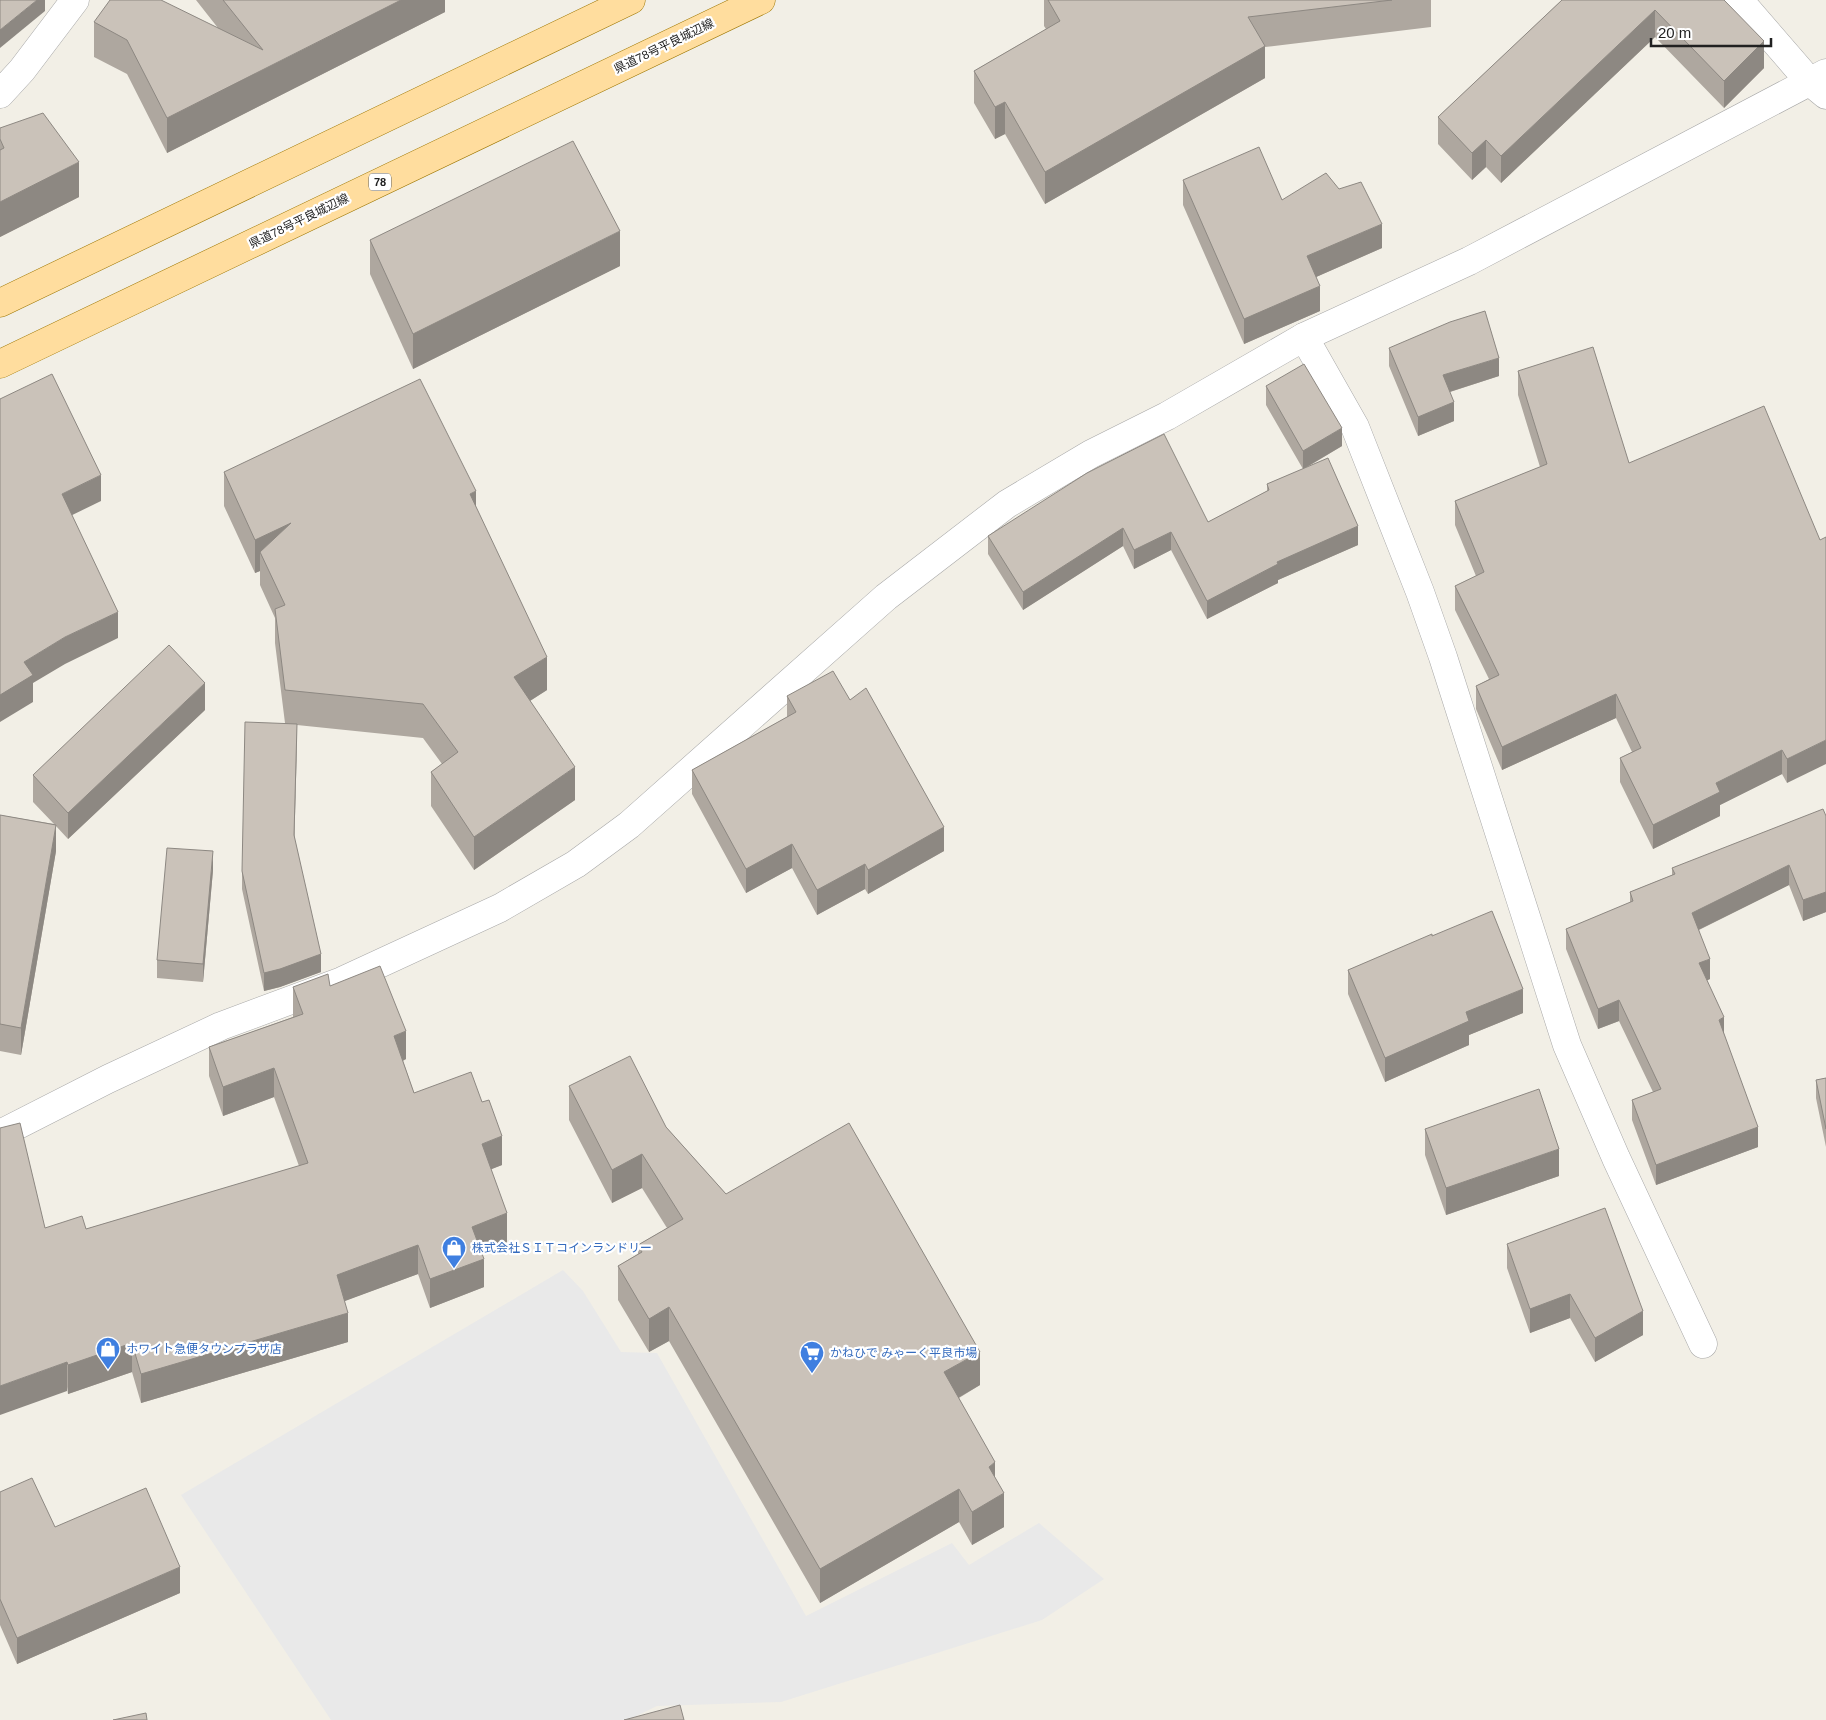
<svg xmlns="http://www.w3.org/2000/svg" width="1826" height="1720" viewBox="0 0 1826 1720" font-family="Helvetica,'Noto Sans JP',sans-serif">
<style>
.parking{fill:#e9e9e9}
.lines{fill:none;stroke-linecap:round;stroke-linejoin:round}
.minor-casing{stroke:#a8a8a8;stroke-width:29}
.primary-casing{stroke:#9d7600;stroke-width:29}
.minor{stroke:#fff;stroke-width:28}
.primary{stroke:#ffdd9e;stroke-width:28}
.wall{fill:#aea79f}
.shaded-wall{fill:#8d8882}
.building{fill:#cac2b9;stroke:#8d8882}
.labels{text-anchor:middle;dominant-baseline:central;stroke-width:4.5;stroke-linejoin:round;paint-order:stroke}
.shield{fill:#fff;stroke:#646464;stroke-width:1}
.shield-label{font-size:11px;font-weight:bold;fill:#212121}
.street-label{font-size:12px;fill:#212121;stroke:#fff}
.shop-label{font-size:12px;fill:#366cbe;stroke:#fff;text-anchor:start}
</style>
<rect width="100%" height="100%" fill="#f2efe6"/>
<polygon class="parking" points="563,1270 583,1291 621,1352 657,1353 806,1616 952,1543 969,1565 1039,1523 1104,1579 1042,1620 781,1702 657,1706 628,1720 331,1720 181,1495"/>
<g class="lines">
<defs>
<g id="minor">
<polyline points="1739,0 1809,81 1826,95"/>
<polyline points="0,94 22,70 75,0"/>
<polyline points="1304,337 1355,427 1420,592 1443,657 1567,1045 1616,1158 1703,1344"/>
<polyline points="0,1134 108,1079 221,1026 342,981 500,908 576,864 629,825 886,597 1007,504 1091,454 1167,416 1304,337 1469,261 1826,73"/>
</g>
<g id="primary">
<polyline points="0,303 631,0"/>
<polyline points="0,364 761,0"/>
</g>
</defs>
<use href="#minor" class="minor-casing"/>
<use href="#primary" class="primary-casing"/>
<use href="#minor" class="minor"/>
<use href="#primary" class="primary"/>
</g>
<g class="wall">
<polygon points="196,0 445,0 445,12 167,153 127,74 94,57 94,22 218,28"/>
<polygon points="1044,0 1431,0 1431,27 1265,47 1265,78 1045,204 1005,134 995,139 974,103 974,71 1046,29 1044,26"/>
<polygon points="1562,0 1724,0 1764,68 1724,108 1655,37 1501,183 1486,167 1472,180 1438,144 1438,117"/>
<polygon points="0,128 79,197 0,237"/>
<polygon points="1183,180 1282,200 1382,248 1316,277 1320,311 1244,344 1183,205"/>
<polygon points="370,240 620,266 413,369 370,274"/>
<polygon points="1389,348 1499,376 1450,392 1454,421 1418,436 1389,366"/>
<polygon points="1518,371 1629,463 1820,540 1787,783 1782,774 1720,805 1720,816 1653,849 1620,782 1620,758 1632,752 1616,718 1502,770 1476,709 1476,686 1489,679 1455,610 1455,586 1476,576 1455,525 1455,501 1540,467 1518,395"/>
<polygon points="1266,386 1342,446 1304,469 1358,545 1278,580 1278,583 1207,619 1171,550 1134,569 1123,546 1023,610 988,554 988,536 1208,522 1267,491 1267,484 1303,469 1266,405"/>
<polygon points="224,472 476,508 547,690 530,701 575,800 474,870 431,806 431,772 442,764 423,738 297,725 294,836 321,972 280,987 264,991 242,889 242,871 285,723 275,643 275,618 260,585 260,571 255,573 224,506"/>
<polygon points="787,696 850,700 944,851 868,894 865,889 817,915 792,868 746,893 692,794 692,770 787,717"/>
<polygon points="205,710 68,839 56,826 56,851 21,1055 0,1051 0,815 54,824 33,802 33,775"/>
<polygon points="1826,816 1826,912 1803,921 1789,885 1699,930 1710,979 1707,980 1758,1147 1656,1185 1632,1120 1632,1100 1653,1092 1619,1021 1598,1029 1566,949 1566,929 1630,903 1630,892 1672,875 1672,868"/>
<polygon points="213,870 203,982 157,978 157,960"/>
<polygon points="1432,936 1523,1013 1469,1035 1469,1045 1385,1082 1348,994 1348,970"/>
<polygon points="330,986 406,1059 403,1061 414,1093 502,1165 491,1169 507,1242 482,1252 484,1287 430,1308 418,1274 344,1301 348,1342 141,1403 132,1372 68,1394 45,1228 86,1229 299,1166 274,1097 223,1116 209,1076 209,1047 293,1017 293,987"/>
<polygon points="1826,1078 1826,1147 1816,1098 1816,1080"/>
<polygon points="569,1086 666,1127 726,1194 980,1385 959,1398 995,1479 1004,1527 972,1545 959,1522 820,1603 669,1341 649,1352 618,1300 618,1266 638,1254 638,1245 667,1228 642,1188 612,1203 569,1120"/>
<polygon points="1425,1129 1559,1176 1446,1215 1425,1155"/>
<polygon points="1507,1244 1643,1335 1595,1362 1570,1318 1530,1333 1507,1268"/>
<polygon points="0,1492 55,1527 180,1593 17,1664 0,1625"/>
</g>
<g class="shaded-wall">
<polygon points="37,0 45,0 45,11 0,48 0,30"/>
<polygon points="401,0 445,0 445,12 167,153 167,118"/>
<polygon points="1655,10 1655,37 1501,183 1501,156"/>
<polygon points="1764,41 1764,68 1724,108 1724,81"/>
<polygon points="1265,46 1265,78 1045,204 1045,172"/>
<polygon points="1005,102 1005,134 995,139 995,107"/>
<polygon points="1486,140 1486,167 1472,180 1472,153"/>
<polygon points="79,162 79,197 0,237 0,202"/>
<polygon points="1382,224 1382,248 1307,281 1307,256"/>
<polygon points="620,231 620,266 413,369 413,334"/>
<polygon points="1320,286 1320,311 1244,344 1244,319"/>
<polygon points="1499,358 1499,376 1443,394 1443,375"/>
<polygon points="1454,402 1454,421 1418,436 1418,417"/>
<polygon points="1342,428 1342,446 1303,469 1303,451"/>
<polygon points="101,475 101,501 62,520 62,494"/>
<polygon points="476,491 476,525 470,494"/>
<polygon points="291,523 260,552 260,571 255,573 255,540"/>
<polygon points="1358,526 1358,545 1278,580 1278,583 1207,619 1207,601 1277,562"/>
<polygon points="1123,528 1123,546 1023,610 1023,592"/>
<polygon points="1171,532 1171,550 1134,569 1134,550"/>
<polygon points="118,612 118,638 65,664 33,683 33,702 0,722 0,695 24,662 65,637"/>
<polygon points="547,657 547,690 514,711 514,677"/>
<polygon points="205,683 205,710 68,839 68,813"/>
<polygon points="1616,694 1616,718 1502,770 1502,747"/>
<polygon points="297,724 297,742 294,853 294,835"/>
<polygon points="1826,740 1826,764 1787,783 1787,759"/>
<polygon points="1782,750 1782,774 1720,805 1720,816 1653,849 1653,825 1716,783"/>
<polygon points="575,767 575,800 474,870 474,837"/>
<polygon points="56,825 56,851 21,1055 21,1028"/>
<polygon points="944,827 944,851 868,894 868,870"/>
<polygon points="792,844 792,868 746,893 746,869"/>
<polygon points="213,851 213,870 203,982 203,964"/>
<polygon points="865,864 865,889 817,915 817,890"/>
<polygon points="1789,865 1789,885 1692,933 1692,913"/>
<polygon points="1826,892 1826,912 1803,921 1803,900"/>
<polygon points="321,954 321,972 280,987 264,991 264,973"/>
<polygon points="1710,959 1710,979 1699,984 1699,963"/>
<polygon points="1523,989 1523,1013 1469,1035 1469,1045 1385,1082 1385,1058 1466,1012"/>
<polygon points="1619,1000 1619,1021 1598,1029 1598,1009"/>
<polygon points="1724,1017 1724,1037 1719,1020"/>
<polygon points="406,1031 406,1059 394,1064 394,1036"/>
<polygon points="274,1068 274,1097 223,1116 223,1087"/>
<polygon points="1758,1127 1758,1147 1656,1185 1656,1165"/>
<polygon points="502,1136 502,1165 482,1173 482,1144"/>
<polygon points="1559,1149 1559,1176 1446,1215 1446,1188"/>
<polygon points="642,1154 642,1188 612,1203 612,1170"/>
<polygon points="507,1213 507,1242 472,1256 472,1227"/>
<polygon points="418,1245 418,1274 337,1304 337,1275"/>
<polygon points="484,1259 484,1287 430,1308 430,1279"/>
<polygon points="1570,1294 1570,1318 1530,1333 1530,1309"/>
<polygon points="669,1307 669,1341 649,1352 649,1319"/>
<polygon points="1643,1311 1643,1335 1595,1362 1595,1338"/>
<polygon points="348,1313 348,1342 141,1403 141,1374"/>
<polygon points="132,1343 132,1372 68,1394 68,1365"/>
<polygon points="980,1352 980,1385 944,1406 944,1372"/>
<polygon points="67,1362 67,1391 0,1415 0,1386"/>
<polygon points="995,1462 995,1496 989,1467"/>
<polygon points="959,1489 959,1522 820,1603 820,1569"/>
<polygon points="1004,1493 1004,1527 972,1545 972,1512"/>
<polygon points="180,1567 180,1593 17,1664 17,1638"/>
</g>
<g class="building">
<polygon points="0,0 37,0 0,30"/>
<polygon points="110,0 161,0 263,50 223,0 401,0 167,118 127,40 94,22"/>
<polygon points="1048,0 1392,0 1248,17 1265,46 1045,172 1005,102 995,107 974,71 1060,21"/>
<polygon points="1562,0 1724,0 1764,41 1724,81 1655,10 1501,156 1486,140 1472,153 1438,117"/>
<polygon points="43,113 79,162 0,202 0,150 4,148 0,139 0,128"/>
<polygon points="573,141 620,231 413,334 370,240"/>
<polygon points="1259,147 1282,200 1326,173 1339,189 1361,182 1382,224 1307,256 1320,286 1244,319 1183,180"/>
<polygon points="1485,311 1499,358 1443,375 1454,402 1418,417 1389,348 1450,322"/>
<polygon points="1593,347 1629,463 1764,406 1820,540 1826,537 1826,740 1787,759 1782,750 1716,783 1720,792 1653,825 1620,758 1641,748 1616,694 1502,747 1476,686 1499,675 1455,586 1484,572 1455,501 1547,464 1518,371"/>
<polygon points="1304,364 1342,428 1303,451 1266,386"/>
<polygon points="52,374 101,475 62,494 118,612 65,637 24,662 33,675 0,695 0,399"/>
<polygon points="420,379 476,491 470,494 547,657 514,677 575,767 474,837 431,772 458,752 423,704 285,690 275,609 285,605 260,552 291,523 255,540 224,472"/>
<polygon points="1164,434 1208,522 1269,490 1267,484 1328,458 1358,526 1277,562 1278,564 1207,601 1171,532 1134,550 1123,528 1023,592 988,536 1087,473"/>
<polygon points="169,645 205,683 68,813 33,775"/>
<polygon points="833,671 850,700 866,688 944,827 868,870 865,864 817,890 792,844 746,869 692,770 796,712 787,696"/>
<polygon points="245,722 297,724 294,835 321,954 280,969 264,973 242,871"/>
<polygon points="1823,809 1826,816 1826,892 1803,900 1789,865 1692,913 1710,959 1699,963 1724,1017 1719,1020 1758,1127 1656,1165 1632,1100 1661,1089 1619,1000 1598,1009 1566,929 1633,901 1630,892 1675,874 1672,868"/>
<polygon points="0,815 56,825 21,1028 0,1024"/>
<polygon points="167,848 213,851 203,964 157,960"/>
<polygon points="1492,911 1523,989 1466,1012 1469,1021 1385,1058 1348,970 1432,934 1432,936"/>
<polygon points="380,966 406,1031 394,1036 414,1093 471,1072 482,1102 489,1100 502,1136 482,1144 507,1213 472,1227 484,1259 430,1279 418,1245 337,1275 348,1313 141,1374 132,1343 68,1365 67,1362 0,1386 0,1128 20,1123 45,1228 82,1216 86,1229 308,1163 274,1068 223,1087 209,1047 303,1014 293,987 328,974 330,986"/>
<polygon points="630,1056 666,1127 726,1194 849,1123 980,1352 944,1372 995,1462 989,1467 1004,1493 972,1512 959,1489 820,1569 669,1307 649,1319 618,1266 642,1252 638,1245 683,1219 642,1154 612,1170 569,1086"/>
<polygon points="1826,1078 1826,1129 1816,1080"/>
<polygon points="1539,1089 1559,1149 1446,1188 1425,1129"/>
<polygon points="1605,1208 1643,1311 1595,1338 1570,1294 1530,1309 1507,1244"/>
<polygon points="32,1478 55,1527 146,1488 180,1567 17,1638 0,1599 0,1492"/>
<polygon points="680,1705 684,1720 624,1720"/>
<polygon points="146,1713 147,1720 113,1720"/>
</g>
<defs>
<symbol id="shop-pin" viewBox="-11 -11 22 30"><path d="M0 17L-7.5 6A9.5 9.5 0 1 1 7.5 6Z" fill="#3f7fe0" stroke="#fff"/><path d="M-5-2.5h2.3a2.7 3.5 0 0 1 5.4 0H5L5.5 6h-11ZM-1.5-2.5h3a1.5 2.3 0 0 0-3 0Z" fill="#fff"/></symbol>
<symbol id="supermarket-pin" viewBox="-11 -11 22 30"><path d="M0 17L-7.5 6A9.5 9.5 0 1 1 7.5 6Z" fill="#3f7fe0" stroke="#fff"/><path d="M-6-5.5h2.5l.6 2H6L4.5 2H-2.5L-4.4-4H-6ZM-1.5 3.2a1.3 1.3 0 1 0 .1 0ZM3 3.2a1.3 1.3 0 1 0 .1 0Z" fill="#fff"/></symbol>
</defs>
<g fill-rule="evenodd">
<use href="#shop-pin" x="440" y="1234" width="28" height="38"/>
<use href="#shop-pin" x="94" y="1335" width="28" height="38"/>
<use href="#supermarket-pin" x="798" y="1339" width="28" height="38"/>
</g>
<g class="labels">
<rect class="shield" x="369" y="173.5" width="22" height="17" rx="4"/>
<g class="shield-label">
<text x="380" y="182">78</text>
</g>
<g class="street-label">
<text transform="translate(664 46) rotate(-26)">県道78号平良城辺線</text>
<text transform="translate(299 221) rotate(-26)">県道78号平良城辺線</text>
</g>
<g class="shop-label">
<text x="472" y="1248">株式会社ＳＩＴコインランドリー</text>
<text x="126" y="1349">ホワイト急便タウンプラザ店</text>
<text x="830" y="1353">かねひで みゃーく平良市場</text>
</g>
</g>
<path d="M1651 38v8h120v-8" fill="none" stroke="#212121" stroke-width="2.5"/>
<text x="1658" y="38" font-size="15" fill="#212121" stroke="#ffffff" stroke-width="4" paint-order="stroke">20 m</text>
</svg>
